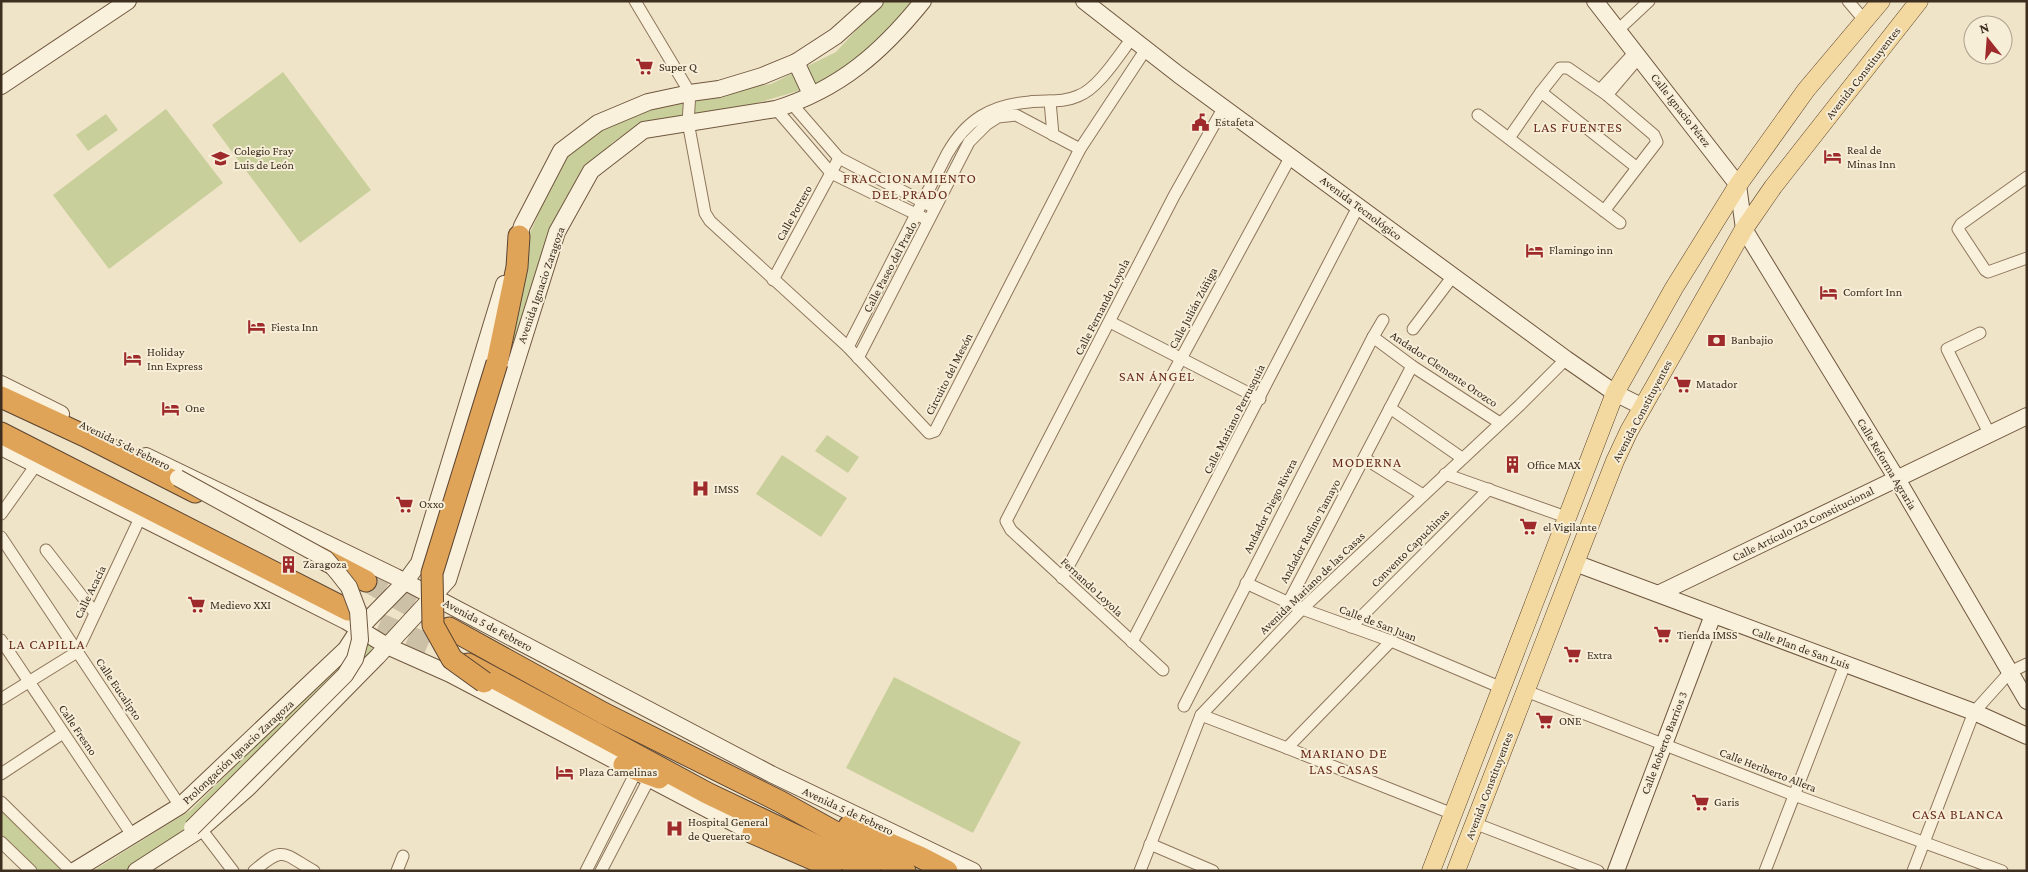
<svg xmlns="http://www.w3.org/2000/svg" width="2028" height="872" viewBox="0 0 2028 872" font-family="'Crimson Pro',serif">
<style>
.green{fill:#c9cf9b}
.lines{fill:none;stroke-linecap:round;stroke-linejoin:round}
.highway-tunnel{stroke:#ccc0a6;stroke-width:21;stroke-dasharray:21 11;stroke-linecap:butt}
.street-casing{stroke:#8d765c;stroke-width:13}
.secondary-casing{stroke:#6f573f;stroke-width:18}
.primary-casing{stroke:#5b4430;stroke-width:19}
.highway-casing{stroke:#5b4430;stroke-width:23}
.street{stroke:#faf1dc;stroke-width:11}
.secondary{stroke:#faf1dc;stroke-width:16}
.primary{stroke:#f3d9a0;stroke-width:18}
.highway{stroke:#e0a458;stroke-width:21}
.secondary-bridge-casing{stroke:#6f573f;stroke-width:18;stroke-linecap:butt}
.highway-bridge-casing{stroke:#5b4430;stroke-width:23;stroke-linecap:butt}
.secondary-bridge{stroke:#faf1dc;stroke-width:16}
.highway-bridge{stroke:#e0a458;stroke-width:21}
.labels{text-anchor:middle;dominant-baseline:central;stroke-width:4;stroke-linejoin:round;paint-order:stroke}
.poi-label{font-size:12px;fill:#3d2e20;stroke:#f7eed8;text-anchor:start}
.street-label{font-size:12px;fill:#3d2e20;stroke:#f7eed8}
.neighbourhood-label{font-size:14px;letter-spacing:1px;fill:#6b2e1e;stroke:#f7eed8}
</style>
<rect width="100%" height="100%" fill="#f0e4c8"/>
<g class="green">
<polygon points="883,1 915,1 870,55 841,73 798,91 747,106 646,121 613,142 571,188 547,242 472,483 521,253 567,150 646,103 771,84 836,52"/>
<polygon points="283,72 371,190 300,243 212,125"/>
<polygon points="166,109 223,183 109,269 53,195"/>
<polygon points="106,114 118,130 88,151 76,135"/>
<polygon points="827,435 859,457 848,473 815,451"/>
<polygon points="782,455 847,498 821,537 756,494"/>
<polygon points="361,640 371,644 374,651 200,826 127,871 93,871 191,810"/>
<polygon points="894,677 1021,742 973,833 846,768"/>
<polygon points="1,808 62,868 58,871 38,871 1,834"/>
</g>
<g class="lines">
<g class="highway-tunnel">
<polyline points="366,581 436,620"/>
<polyline points="350,611 435,647"/>
</g>
<defs>
<g id="street">
<polyline points="635,1 690,93 688,122 705,213 710,221 848,347 929,433 935,431 1080,149 1146,49"/>
<polyline points="1848,1 1865,21"/>
<polyline points="1618,30 1649,1"/>
<polyline points="1600,90 1635,52"/>
<polyline points="1541,92 1636,167"/>
<polyline points="1607,95 1635,62"/>
<polyline points="1050,101 1053,135"/>
<polyline points="792,104 839,158 929,205"/>
<polyline points="776,109 831,173 924,218"/>
<polyline points="1478,115 1620,223"/>
<polyline points="1509,138 1541,92 1560,68 1568,68 1607,95 1654,135 1657,142 1604,211"/>
<polyline points="2027,177 1961,224 1958,229 1985,270 1988,272 2027,258"/>
<polyline points="773,280 839,158"/>
<polyline points="1110,322 1260,399"/>
<polyline points="1413,329 1453,276"/>
<polyline points="1980,333 1947,349 1989,433"/>
<polyline points="1373,337 1412,366 1500,423"/>
<path d="M848 347 947 154C966 120 991 105 1029 102 1046 100 1063 103 1078 96 1098 89 1119 55 1132 38"/>
<polyline points="858,358 969,142 987,124 998,117 1016,115 1080,149"/>
<polyline points="1390,408 1462,458"/>
<polyline points="1364,458 1423,495"/>
<polyline points="1445,474 1566,517"/>
<polyline points="1,514 36,465"/>
<polyline points="1,537 180,806"/>
<polyline points="46,550 95,613"/>
<polyline points="1062,578 1291,156"/>
<polyline points="1246,583 1302,609 1391,641 1502,688"/>
<polyline points="1288,603 1412,366"/>
<polyline points="1351,627 1489,489"/>
<polyline points="1,640 132,835"/>
<polyline points="1132,642 1358,207"/>
<polyline points="1163,670 1011,530 1006,521 1174,196 1224,107"/>
<polyline points="1526,691 1794,795 2002,871"/>
<polyline points="1,699 77,652 140,518"/>
<polyline points="1184,706 1373,337 1383,320"/>
<polyline points="1201,715 1287,748 1453,814"/>
<polyline points="1287,748 1391,641"/>
<polyline points="1,774 63,733"/>
<polyline points="1,802 71,871"/>
<polyline points="1474,823 1598,871"/>
<polyline points="201,829 233,871"/>
<polyline points="1,842 31,871"/>
<polyline points="1150,844 1213,871"/>
<path d="M254 871C284 845 282 853 314 871"/>
<polyline points="397,871 403,856"/>
<polyline points="586,871 636,772"/>
<polyline points="601,871 649,779"/>
<polyline points="1140,871 1201,715 1302,609 1520,405 1566,359"/>
<polyline points="1765,871 1845,664"/>
<polyline points="1913,871 1974,712 2010,672 2027,664"/>
</g>
<g id="secondary">
<polyline points="1084,1 1179,75 1566,359 1615,393 1643,407"/>
<polyline points="1595,1 1738,185 1744,229 1897,479 2027,701"/>
<polyline points="796,62 811,94"/>
<polyline points="1,86 128,1"/>
<polyline points="516,246 522,226 561,151 598,123 648,102 690,93 719,89 762,76 796,62 836,36 875,1"/>
<polyline points="1,384 61,414"/>
<polyline points="1,447 346,621 387,646 450,674 764,839"/>
<polyline points="146,456 396,577 771,774 973,871"/>
<polyline points="1575,563 1974,712 2027,736"/>
<polyline points="1660,593 2027,416"/>
<polyline points="74,871 180,806 346,649 359,629 405,582 419,563 504,284"/>
<path d="M136 871 201 829 248 788 377 657 448 580 557 232 591 171 644 130 776 109C840 89 882 52 923 1"/>
<polyline points="1616,871 1713,615"/>
</g>
<g id="primary">
<polyline points="1431,871 1615,393 1674,288 1738,185 1806,90 1881,1"/>
<polyline points="1456,871 1575,563 1615,461 1629,431 1744,229 1773,187 1919,1"/>
</g>
<g id="highway">
<polyline points="497,363 517,267 519,236"/>
<polyline points="1,397 85,436 195,492"/>
<polyline points="1,433 348,610"/>
<polyline points="320,557 366,581"/>
<polyline points="449,628 603,713 781,802 905,871"/>
<polyline points="468,664 707,793 870,871"/>
<polyline points="624,765 659,778"/>
<polyline points="849,826 920,857 947,871"/>
<polyline points="753,833 831,867"/>
</g>
</defs>
<use href="#street" class="street-casing"/>
<use href="#secondary" class="secondary-casing"/>
<use href="#primary" class="primary-casing"/>
<use href="#highway" class="highway-casing"/>
<use href="#street" class="street"/>
<use href="#secondary" class="secondary"/>
<use href="#primary" class="primary"/>
<use href="#highway" class="highway"/>
<defs>
<polyline id="secondary-bridge" points="178,478 326,559 338,573 349,587 358,611 360,640 355,659 345,675 192,828"/>
<polyline id="highway-bridge" points="484,682 452,659 433,625 432,573 497,363"/>
</defs>
<use href="#secondary-bridge" class="secondary-bridge-casing"/>
<use href="#highway-bridge" class="highway-bridge-casing"/>
<use href="#secondary-bridge" class="secondary-bridge"/>
<use href="#highway-bridge" class="highway-bridge"/>
</g>
<defs>
<symbol id="supermarket-bare" viewBox="-9 -9 18 18"><path d="M-6-5.5h2.5l.6 2H6L4.5 2H-2.5L-4.4-4H-6ZM-1.5 3.2a1.3 1.3 0 1 0 .1 0ZM3 3.2a1.3 1.3 0 1 0 .1 0Z" fill="#9e2a2b" stroke="#f7eed8" stroke-width="2.5" paint-order="stroke"/></symbol>
<symbol id="civic-bare" viewBox="-9 -9 18 18"><path d="M-.6-6.5H3V-4.5H.6V-3L4-1V1h2V6H-6V1h2V-1L-.6-3ZM-1.2 2.5V6h2.4V2.5Z" fill="#9e2a2b" stroke="#f7eed8" stroke-width="2.5" paint-order="stroke"/></symbol>
<symbol id="hotel-bare" viewBox="-9 -9 18 18"><path d="M-6-4.5h1.5V1H6V5H4.5V3h-9V5H-6ZM-4 0a1.8 1.8 0 1 1 3.6 0ZM.5 0V-2.5h3Q6-2.5 6 0Z" fill="#9e2a2b" stroke="#f7eed8" stroke-width="2.5" paint-order="stroke"/></symbol>
<symbol id="school-bare" viewBox="-9 -9 18 18"><path d="M0-5L7-2L0 1L-7-2ZM-4 1L0 2.5L4 1V4Q0 6-4 4Z" fill="#9e2a2b" stroke="#f7eed8" stroke-width="2.5" paint-order="stroke"/></symbol>
<symbol id="bank-bare" viewBox="-9 -9 18 18"><path d="M-6-4H6V4H-6ZM0-2.3a2.3 2.3 0 1 0 0 4.6a2.3 2.3 0 1 0 0-4.6Z" fill="#9e2a2b" stroke="#f7eed8" stroke-width="2.5" paint-order="stroke"/></symbol>
<symbol id="building-bare" viewBox="-9 -9 18 18"><path d="M-4-6H4V6H1V3H-1V6H-4ZM-2.5-4.3h1.7v1.8h-1.7ZM.8-4.3h1.7v1.8H.8ZM-2.5-1h1.7V.8h-1.7ZM.8-1h1.7V.8H.8Z" fill="#9e2a2b" stroke="#f7eed8" stroke-width="2.5" paint-order="stroke"/></symbol>
<symbol id="hospital-bare" viewBox="-9 -9 18 18"><path d="M-5-5h3v3.5h4V-5h3V5h-3V1.5h-4V5h-3Z" fill="#9e2a2b" stroke="#f7eed8" stroke-width="2.5" paint-order="stroke"/></symbol>
</defs>
<g fill-rule="evenodd">
<use href="#supermarket-bare" x="632" y="54" width="25" height="25"/>
<use href="#civic-bare" x="1188" y="110" width="25" height="25"/>
<use href="#hotel-bare" x="1820" y="144" width="25" height="25"/>
<use href="#school-bare" x="208" y="146" width="25" height="25"/>
<use href="#hotel-bare" x="1522" y="238" width="25" height="25"/>
<use href="#hotel-bare" x="1816" y="280" width="25" height="25"/>
<use href="#hotel-bare" x="244" y="314" width="25" height="25"/>
<use href="#bank-bare" x="1704" y="328" width="25" height="25"/>
<use href="#hotel-bare" x="120" y="346" width="25" height="25"/>
<use href="#supermarket-bare" x="1670" y="372" width="25" height="25"/>
<use href="#hotel-bare" x="158" y="396" width="25" height="25"/>
<use href="#building-bare" x="1500" y="452" width="25" height="25"/>
<use href="#hospital-bare" x="688" y="476" width="25" height="25"/>
<use href="#supermarket-bare" x="392" y="492" width="25" height="25"/>
<use href="#supermarket-bare" x="1516" y="514" width="25" height="25"/>
<use href="#building-bare" x="276" y="552" width="25" height="25"/>
<use href="#supermarket-bare" x="184" y="592" width="25" height="25"/>
<use href="#supermarket-bare" x="1650" y="622" width="25" height="25"/>
<use href="#supermarket-bare" x="1560" y="642" width="25" height="25"/>
<use href="#supermarket-bare" x="1532" y="708" width="25" height="25"/>
<use href="#hotel-bare" x="552" y="760" width="25" height="25"/>
<use href="#supermarket-bare" x="1688" y="790" width="25" height="25"/>
<use href="#hospital-bare" x="662" y="816" width="25" height="25"/>
</g>
<g class="labels">
<g class="poi-label">
<text x="659" y="67">Super Q</text>
<text x="1215" y="122">Estafeta</text>
<text x="1847" y="150">Real de<tspan x="1847" dy="14">Minas Inn</tspan></text>
<text x="234" y="151">Colegio Fray<tspan x="234" dy="14">Luis de León</tspan></text>
<text x="1549" y="250">Flamingo inn</text>
<text x="1843" y="292">Comfort Inn</text>
<text x="271" y="327">Fiesta Inn</text>
<text x="1731" y="340">Banbajio</text>
<text x="147" y="352">Holiday<tspan x="147" dy="14">Inn Express</tspan></text>
<text x="1696" y="384">Matador</text>
<text x="185" y="408">One</text>
<text x="1527" y="465">Office MAX</text>
<text x="714" y="489">IMSS</text>
<text x="419" y="504">Oxxo</text>
<text x="1543" y="527">el Vigilante</text>
<text x="303" y="564">Zaragoza</text>
<text x="210" y="605">Medievo XXI</text>
<text x="1677" y="635">Tienda IMSS</text>
<text x="1587" y="655">Extra</text>
<text x="1559" y="721">ONE</text>
<text x="579" y="772">Plaza Camelinas</text>
<text x="1714" y="802">Garis</text>
<text x="688" y="822">Hospital General<tspan x="688" dy="14">de Queretaro</tspan></text>
</g>
<g class="street-label">
<text transform="translate(1863 73) rotate(-52)">Avenida Constituyentes</text>
<text transform="translate(1681 110) rotate(52)">Calle Ignacio Pérez</text>
<text transform="translate(1361 208) rotate(37)">Avenida Tecnológico</text>
<text transform="translate(794 213) rotate(-61)">Calle Potrero</text>
<text transform="translate(890 267) rotate(-62)">Calle Paseo del Prado</text>
<text transform="translate(541 285) rotate(-71)">Avenida Ignacio Zaragoza</text>
<text transform="translate(1102 307) rotate(-63)">Calle Fernando Loyola</text>
<text transform="translate(1193 308) rotate(-62)">Calle Julián Zúñiga</text>
<text transform="translate(1444 369) rotate(34)">Andador Clemente Orozco</text>
<text transform="translate(949 374) rotate(-63)">Circuito del Mesón</text>
<text transform="translate(1642 411) rotate(-62)">Avenida Constituyentes</text>
<text transform="translate(1234 419) rotate(-63)">Calle Mariano Perrusquia</text>
<text transform="translate(125 445) rotate(26)">Avenida 5 de Febrero</text>
<text transform="translate(1887 464) rotate(59)">Calle Reforma Agraria</text>
<text transform="translate(1270 506) rotate(-63)">Andador Diego Rivera</text>
<text transform="translate(1803 524) rotate(-26)">Calle Artículo 123 Constitucional</text>
<text transform="translate(1310 531) rotate(-62)">Andador Rufino Tamayo</text>
<text transform="translate(1410 548) rotate(-45)">Convento Capuchinas</text>
<text transform="translate(1312 583) rotate(-44)">Avenida Mariano de las Casas</text>
<text transform="translate(1092 587) rotate(43)">Fernando Loyola</text>
<text transform="translate(90 592) rotate(-64)">Calle Acacia</text>
<text transform="translate(1378 623) rotate(21)">Calle de San Juan</text>
<text transform="translate(488 625) rotate(28)">Avenida 5 de Febrero</text>
<text transform="translate(1801 648) rotate(20)">Calle Plan de San Luis</text>
<text transform="translate(119 689) rotate(56)">Calle Eucalipto</text>
<text transform="translate(78 730) rotate(56)">Calle Fresno</text>
<text transform="translate(1664 743) rotate(-69)">Calle Roberto Barrios 3</text>
<text transform="translate(238 752) rotate(-43)">Prolongación Ignacio Zaragoza</text>
<text transform="translate(1768 770) rotate(21)">Calle Heriberto Allera</text>
<text transform="translate(1489 786) rotate(-69)">Avenida Constituyentes</text>
<text transform="translate(848 811) rotate(25)">Avenida 5 de Febrero</text>
</g>
<g class="neighbourhood-label">
<text x="1578" y="127">LAS FUENTES</text>
<text x="910" y="178">FRACCIONAMIENTO<tspan x="910" dy="16">DEL PRADO</tspan></text>
<text x="1157" y="376">SAN ÁNGEL</text>
<text x="1367" y="462">MODERNA</text>
<text x="47" y="644">LA CAPILLA</text>
<text x="1344" y="753">MARIANO DE<tspan x="1344" dy="16">LAS CASAS</tspan></text>
<text x="1958" y="814">CASA BLANCA</text>
</g>
</g>
<rect width="2028" height="872" fill="none" stroke="#3d2e20" stroke-width="5"/>
<g transform="translate(1988 40) rotate(343)"><circle r="24" fill="#f7eed8" stroke="#ada18e"/>
<path d="M0-4L9 19L0 12L-9 19Z" fill="#9e2a2b"/>
<text y="-8" font-size="14" font-weight="bold" text-anchor="middle" fill="#3d2e20">N</text>
</g>
</svg>
